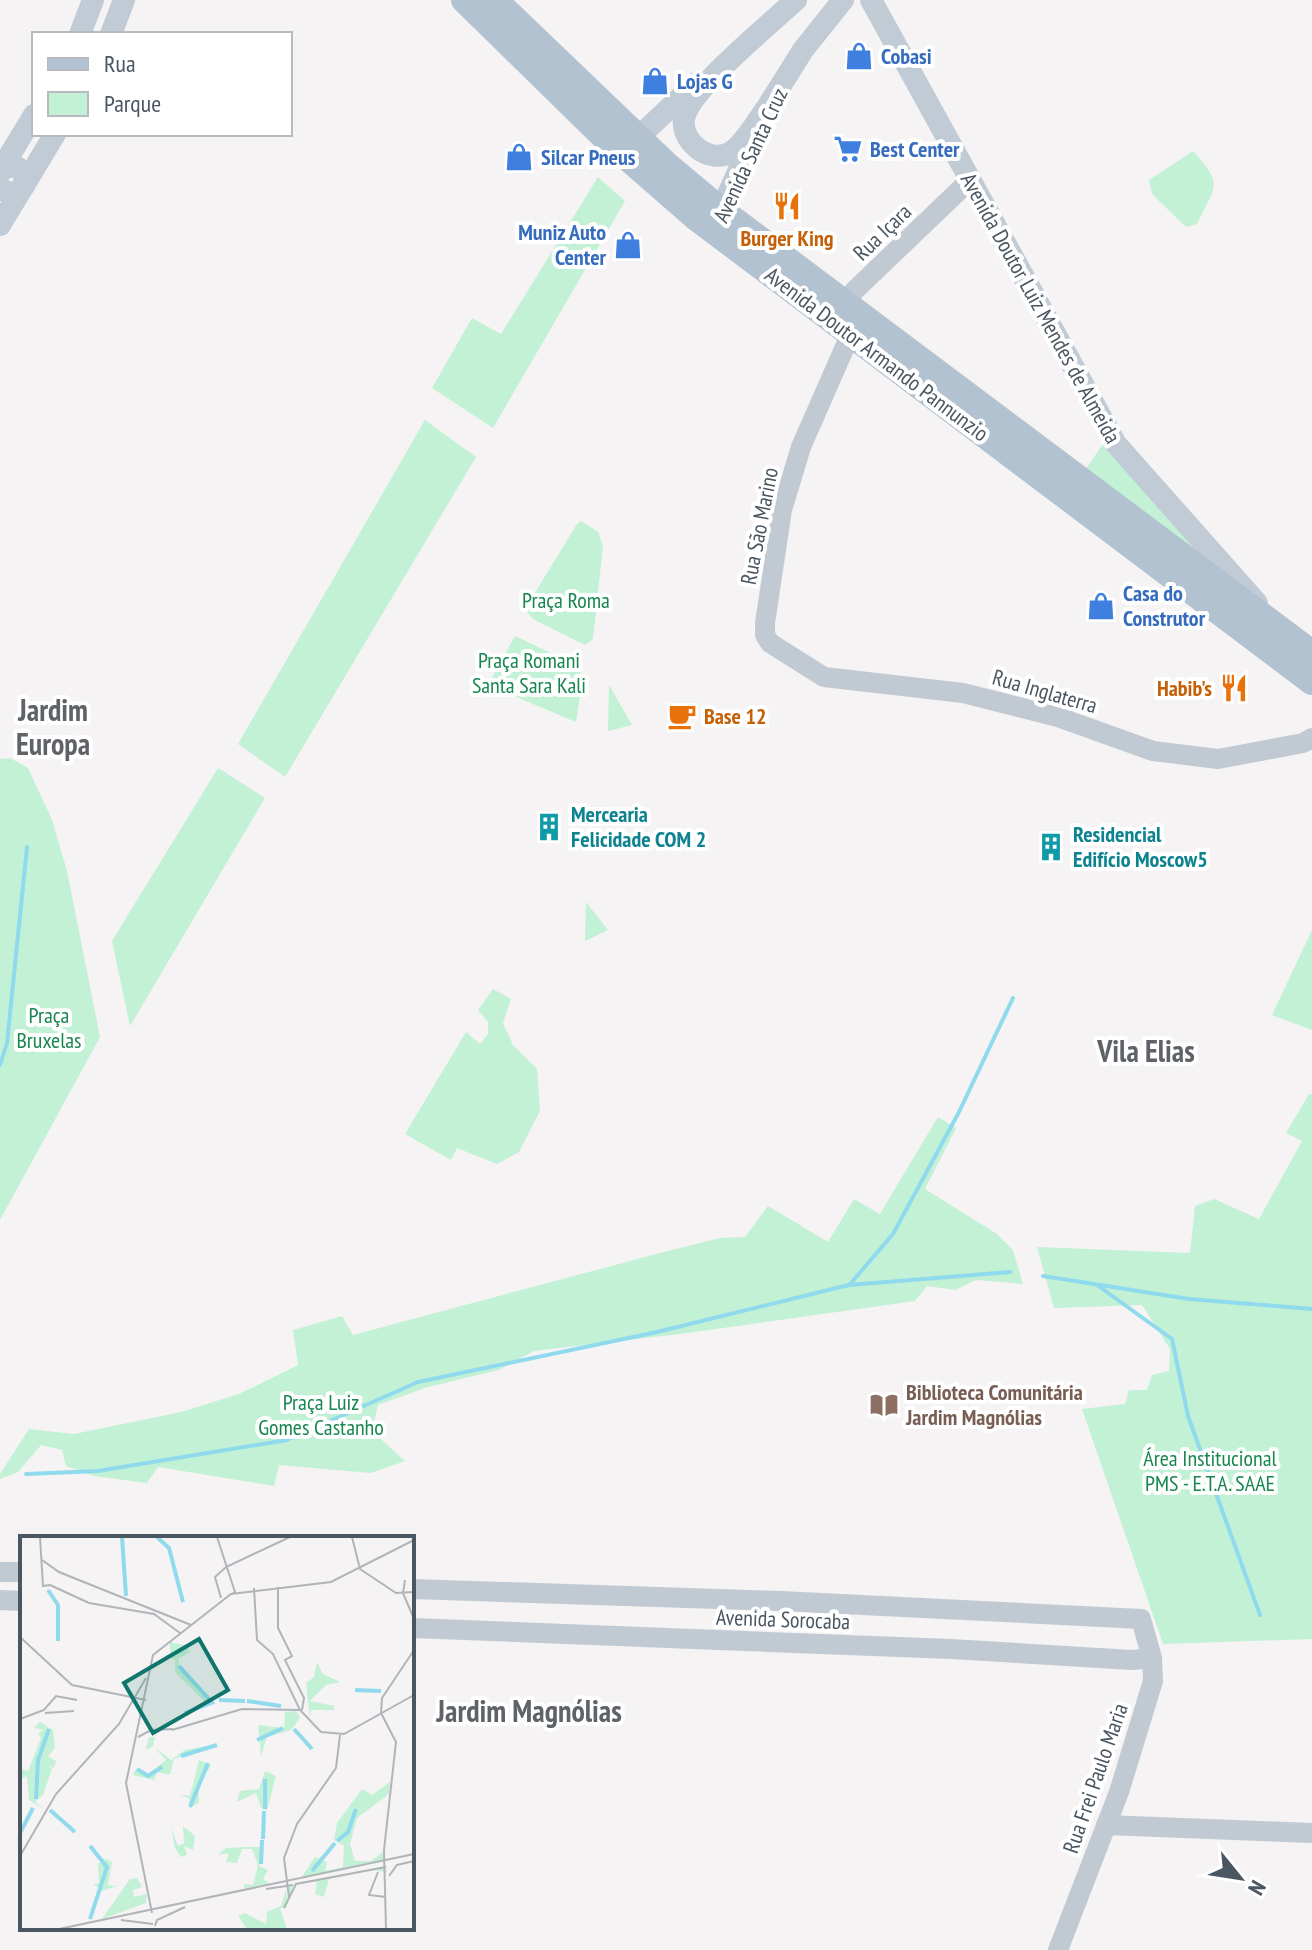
<svg xmlns="http://www.w3.org/2000/svg" width="1312" height="1950" viewBox="0 0 1312 1950" font-family="'PT Sans Narrow',sans-serif">
<style>
.green{fill:#c3f1d5}
.lines{fill:none;stroke-linecap:round;stroke-linejoin:round}
.stream{stroke:#90daee;stroke-width:4}
.tertiary{stroke:#c1cad2;stroke-width:20}
.secondary{stroke:#c1cbd6;stroke-width:22}
.primary{stroke:#b3c2d1;stroke-width:26}
.labels{text-anchor:middle;dominant-baseline:central;stroke-width:8;stroke-linejoin:round;paint-order:stroke}
.shop-label{font-size:22px;font-weight:bold;fill:#366cbe;stroke:#fff;text-anchor:start}
.street-label{font-size:22px;fill:#4a5661;stroke:#fff}
.food-label{font-size:22px;font-weight:bold;fill:#c56008;stroke:#fff}
.park-label{font-size:22px;fill:#17864f;stroke:#fff}
.culture-label{font-size:22px;font-weight:bold;fill:#0d838f;stroke:#fff;text-anchor:start}
.education-label{font-size:22px;font-weight:bold;fill:#785e54;stroke:#fff;text-anchor:start}
.district-label{font-size:30px;font-weight:bold;fill:#5f6368;stroke:#fff}
.inset-river{fill:none;stroke:#90daee;stroke-width:4}
.inset-road{fill:none;stroke:#b1b4b9;stroke-width:2}
.view{fill:#0f766e;fill-opacity:0.15;stroke:#0f766e;stroke-width:4}
.inset-edge{fill:none;stroke:#4a5661;stroke-width:4}
</style>
<rect width="100%" height="100%" fill="#f5f3f3"/>
<g class="green">
<path d="M1193 151C1224 185 1216 185 1197 224L1186 227 1152 194 1149 180Z"/>
<polygon points="598,177 625,201 493,428 432,388 472,318 501,334"/>
<polygon points="425,420 476,457 285,777 238,744"/>
<polygon points="1103,444 1219,571 1085,470"/>
<polygon points="581,521 598,532 603,546 593,639 585,645 533,619 525,609 577,524"/>
<polygon points="515,636 576,665 583,676 576,722 488,685"/>
<polygon points="609,685 632,725 608,731"/>
<polygon points="10,758 28,768 52,820 67,871 100,1037 0,1220 0,759"/>
<polygon points="218,768 265,798 130,1026 112,941"/>
<polygon points="586,902 608,930 585,941"/>
<polygon points="1312,930 1312,1030 1272,1015"/>
<polygon points="493,989 511,999 503,1023 513,1045 537,1069 540,1111 519,1152 497,1164 457,1148 451,1160 405,1134 466,1032 480,1044 488,1034 488,1022 478,1010"/>
<polygon points="1309,1094 1312,1094 1312,1639 1163,1644 1082,1409 1125,1404 1129,1390 1147,1390 1152,1375 1169,1371 1170,1349 1142,1305 1054,1308 1037,1247 1190,1253 1195,1206 1214,1199 1259,1219 1302,1141 1286,1133"/>
<polygon points="938,1117 956,1128 925,1189 997,1234 1013,1250 1023,1284 976,1280 955,1290 927,1286 915,1301 680,1334 534,1351 499,1370 428,1387 378,1405 372,1431 405,1461 371,1473 279,1465 274,1486 158,1467 147,1483 94,1476 66,1466 62,1450 41,1445 18,1472 0,1479 0,1474 29,1429 74,1434 181,1412 239,1394 298,1365 293,1330 342,1316 353,1335 660,1253 720,1238 745,1237 768,1206 828,1242 854,1199 880,1214"/>
</g>
<g class="lines">
<g class="stream">
<polyline points="0,1065 7,1043 27,847"/>
<polyline points="1043,1276 1189,1299 1312,1309"/>
<polyline points="851,1283 893,1234 959,1112 1013,998"/>
<polyline points="1097,1285 1172,1339 1188,1416 1260,1615"/>
<polyline points="26,1474 98,1471 287,1440 418,1382 657,1332 849,1285 1010,1272"/>
</g>
<g class="tertiary">
<polyline points="841,317 854,291 969,181"/>
<polyline points="851,333 801,447 782,510 765,623 765,635 770,643 824,677 963,693 1058,717 1153,751 1218,759 1303,743 1312,738"/>
<polyline points="0,1572 22,1572"/>
<polyline points="412,1589 781,1601 1141,1619 1152,1658 1153,1681 1119,1792 1058,1950"/>
<polyline points="0,1600 22,1601"/>
<polyline points="412,1628 951,1649 1132,1660 1152,1658"/>
<polyline points="1106,1825 1312,1833"/>
</g>
<g class="secondary">
<polyline points="871,0 1116,444 1257,603"/>
<polyline points="80,34 93,0"/>
<polyline points="111,34 124,0"/>
<path d="M766 109C756 122 745 143 731 152 709 166 677 139 685 115 694 86 771 23 796 0"/>
<polyline points="628,147 696,83"/>
<polyline points="0,171 34,115"/>
<path d="M0 172C14 160 27 169 24 186 16 194 7 195 0 187"/>
<polyline points="717,224 721,210 766,109 803,50 843,0"/>
<polyline points="0,225 55,134"/>
</g>
<g class="primary">
<polyline points="464,0 609,142 695,217 1312,682"/>
<polyline points="495,0 666,164 721,210 1312,653"/>
</g>
</g>
<defs>
<symbol id="shop-bare" viewBox="-9 -9 18 18"><path d="M-5-2.5h2.3a2.7 3.5 0 0 1 5.4 0H5L5.5 6h-11ZM-1.5-2.5h3a1.5 2.3 0 0 0-3 0Z" fill="#3f7fe0" stroke="#fff" stroke-width="2.5" paint-order="stroke"/></symbol>
<symbol id="supermarket-bare" viewBox="-9 -9 18 18"><path d="M-6-5.5h2.5l.6 2H6L4.5 2H-2.5L-4.4-4H-6ZM-1.5 3.2a1.3 1.3 0 1 0 .1 0ZM3 3.2a1.3 1.3 0 1 0 .1 0Z" fill="#3f7fe0" stroke="#fff" stroke-width="2.5" paint-order="stroke"/></symbol>
<symbol id="restaurant-bare" viewBox="-9 -9 18 18"><path d="M-5-6h1v4h1v-4h1v4h1v-4h1v5L-1.5 .5V6h-2V.5L-5-1ZM5-6V6H3V1.5H1.5Q1.5-4 5-6Z" fill="#e8710a" stroke="#fff" stroke-width="2.5" paint-order="stroke"/></symbol>
<symbol id="cafe-bare" viewBox="-9 -9 18 18"><path d="M-5.5-4.5H6V0H3Q3 3.5 0 3.5H-2.5Q-5.5 3.5-5.5 0ZM3-3.2v2h1.7v-2ZM-6 4.5H4V6H-6Z" fill="#e8710a" stroke="#fff" stroke-width="2.5" paint-order="stroke"/></symbol>
<symbol id="building-bare" viewBox="-9 -9 18 18"><path d="M-4-6H4V6H1V3H-1V6H-4ZM-2.5-4.3h1.7v1.8h-1.7ZM.8-4.3h1.7v1.8H.8ZM-2.5-1h1.7V.8h-1.7ZM.8-1h1.7V.8H.8Z" fill="#0f9aa8" stroke="#fff" stroke-width="2.5" paint-order="stroke"/></symbol>
<symbol id="library-bare" viewBox="-9 -9 18 18"><path d="M-6-4Q-3-5.5-.7-3.5V5Q-3 3-6 4ZM6-4Q3-5.5 .7-3.5V5Q3 3 6 4Z" fill="#8d6e63" stroke="#fff" stroke-width="2.5" paint-order="stroke"/></symbol>
</defs>
<g fill-rule="evenodd">
<use href="#shop-bare" x="839" y="36" width="40" height="40"/>
<use href="#shop-bare" x="635" y="61" width="40" height="40"/>
<use href="#supermarket-bare" x="828" y="129" width="40" height="40"/>
<use href="#shop-bare" x="499" y="137" width="40" height="40"/>
<use href="#restaurant-bare" x="767" y="186" width="40" height="40"/>
<use href="#shop-bare" x="608" y="225" width="40" height="40"/>
<use href="#shop-bare" x="1081" y="586" width="40" height="40"/>
<use href="#restaurant-bare" x="1214" y="668" width="40" height="40"/>
<use href="#cafe-bare" x="662" y="696" width="40" height="40"/>
<use href="#building-bare" x="529" y="807" width="40" height="40"/>
<use href="#building-bare" x="1031" y="827" width="40" height="40"/>
<use href="#library-bare" x="864" y="1385" width="40" height="40"/>
</g>
<g class="labels">
<g class="shop-label">
<text x="881" y="56">Cobasi</text>
<text x="677" y="81">Lojas G</text>
<text x="870" y="149">Best Center</text>
<text x="541" y="157">Silcar Pneus</text>
<text x="606" y="232" text-anchor="end">Muniz Auto<tspan x="606" dy="25">Center</tspan></text>
<text x="1123" y="593">Casa do<tspan x="1123" dy="25">Construtor</tspan></text>
</g>
<g class="street-label">
<text transform="translate(750 155) rotate(-65)">Avenida Santa Cruz</text>
<text transform="translate(882 232) rotate(-44)">Rua Içara</text>
<text transform="translate(1041 308) rotate(61)">Avenida Doutor Luiz Mendes de Almeida</text>
<text transform="translate(877 354) rotate(37)">Avenida Doutor Armando Pannunzio</text>
<text transform="translate(759 526) rotate(-79)">Rua São Marino</text>
<text transform="translate(1045 691) rotate(16)">Rua Inglaterra</text>
<text transform="translate(783 1619) rotate(2)">Avenida Sorocaba</text>
<text transform="translate(1095 1778) rotate(-71)">Rua Frei Paulo Maria</text>
</g>
<g class="food-label">
<text x="787" y="238">Burger King</text>
<text x="1212" y="688" text-anchor="end">Habib's</text>
<text x="704" y="716" text-anchor="start">Base 12</text>
</g>
<g class="park-label">
<text x="566" y="600">Praça Roma</text>
<text x="529" y="660">Praça Romani<tspan x="529" dy="25">Santa Sara Kali</tspan></text>
<text x="49" y="1015">Praça<tspan x="49" dy="25">Bruxelas</tspan></text>
<text x="321" y="1402">Praça Luiz<tspan x="321" dy="25">Gomes Castanho</tspan></text>
<text x="1210" y="1458">Área Institucional<tspan x="1210" dy="25">PMS - E.T.A. SAAE</tspan></text>
</g>
<g class="culture-label">
<text x="571" y="814">Mercearia<tspan x="571" dy="25">Felicidade COM 2</tspan></text>
<text x="1073" y="834">Residencial<tspan x="1073" dy="25">Edifício Moscow5</tspan></text>
</g>
<g class="education-label">
<text x="906" y="1392">Biblioteca Comunitária<tspan x="906" dy="25">Jardim Magnólias</tspan></text>
</g>
<g class="district-label">
<text x="53" y="709">Jardim<tspan x="53" dy="34">Europa</tspan></text>
<text x="1146" y="1050">Vila Elias</text>
<text x="529" y="1710">Jardim Magnólias</text>
</g>
</g>
<g transform="translate(20 1536)">
<rect width="394" height="394" fill="#f5f3f3"/>
<path d="M150 106 167 110 170 116 159 122V129L196 168H187L155 136V124L144 119H150ZM297 126 303 138 320 146 306 149 290 165 314 170V174H291L290 183 286 147 294 141ZM276 175 280 182 271 194 247 201 241 220 238 189 264 192 265 176ZM20 186 33 194 35 212 28 220 36 225 34 232 28 230 32 233 23 259 15 266 25 274 9 264 7 240 0 243V233L8 235 21 202 18 197 24 194 14 192ZM129 201H135L133 210 151 224 165 214 198 208 154 223 150 239 137 236 134 244 113 239 116 233 127 239 146 224 133 210 126 214ZM179 224 191 229 178 252 179 267 170 272 169 262 160 259 170 260ZM245 235 256 240 247 274 241 272 236 257 217 266 220 255 239 253ZM370 246 369 258 337 282 330 308 335 325H351L363 316 364 323 281 342 295 321 307 326 305 335 323 331 324 310 314 304 317 287 342 253 352 259ZM163 290 175 300 173 314 164 310 167 319 161 321 155 312 151 292 158 310 164 307ZM226 311H244L239 330 248 334 243 343 250 348 225 352 223 348 233 349 238 329 232 313H222L217 327 206 326 209 317 198 319 206 312ZM84 322 92 326 88 349 97 350 82 355 73 348 79 347 78 327H86ZM365 330 367 337 351 333 309 343 304 361 295 358 297 345 273 349 266 372H260L267 393H227L218 380 225 377 246 388 247 376 261 370 266 353 267 363 269 357V351L254 352ZM117 342 122 351 113 354 114 361 127 358 126 367 82 383 110 343Z" fill="#c3f1d5"/>
<path class="inset-river" d="M102 1 106 60M137 1 149 12 163 66M28 54 38 69V105M159 130 189 163M335 154 361 155M199 164 225 165M227 165 261 170M165 177 194 166M274 193 292 213M237 204 263 192M161 220 197 209M117 233 128 240 142 231M16 263 18 224 29 193M170 271 188 227M245 273V243M30 274 55 296M0 297 13 272M243 303 244 275M317 305 328 296 336 273M241 328 242 304M292 335 315 307M70 383 87 331 70 310"/>
<path class="inset-road" d="M20 1 23 50 30 49M197 1 215 56 212 58M332 1 340 33 376 57 394 56M22 24 39 36 171 89M385 44 383 57 394 83M30 49 69 67 134 78 160 97M258 51V92L272 120 265 124 284 162 282 174M234 52 237 104 253 118 280 174 301 196 324 198 394 159M201 62 195 41 206 31 270 1M0 101 52 149 126 164M25 177 54 175M0 183 24 174 36 160 57 164M152 194 222 173 280 174M118 201 131 194 153 193M0 320 36 258 99 188 126 142M358 336 349 359 366 361M369 340 377 329 394 325M246 353 273 349M269 361 264 322 277 288 316 232 320 199M264 372 276 348 366 331M132 377 106 247 133 119 211 58 311 46 394 4M101 384 133 388M135 390 137 384 165 371M39 393 394 318M366 393 364 314 376 206 361 177 362 162 394 114"/>
<path class="view" d="M179 103 208 154 133 197 104 147Z"/>
<rect width="394" height="394" class="inset-edge"/>
</g>
<rect x="32" y="32" width="260" height="104" fill="#ffffff" stroke="#b7bbc0" stroke-width="2"/>
<rect x="48" y="58" width="40" height="12" fill="#b3c2d1" stroke="#b7bbc0" stroke-width="2"/>
<text x="104" y="72" font-size="24" fill="#4a5661">Rua</text>
<rect x="48" y="92" width="40" height="24" fill="#c3f1d5" stroke="#b7bbc0" stroke-width="2"/>
<text x="104" y="112" font-size="24" fill="#4a5661">Parque</text>
<g transform="translate(1240 1878) rotate(120)" stroke="#ffffff" stroke-width="6" paint-order="stroke">
<path d="M0-6L14 30L0 20L-14 30Z" fill="#4a5661"/>
<text y="-12" font-size="22" font-weight="bold" text-anchor="middle" fill="#4a5661">N</text>
</g>
</svg>
